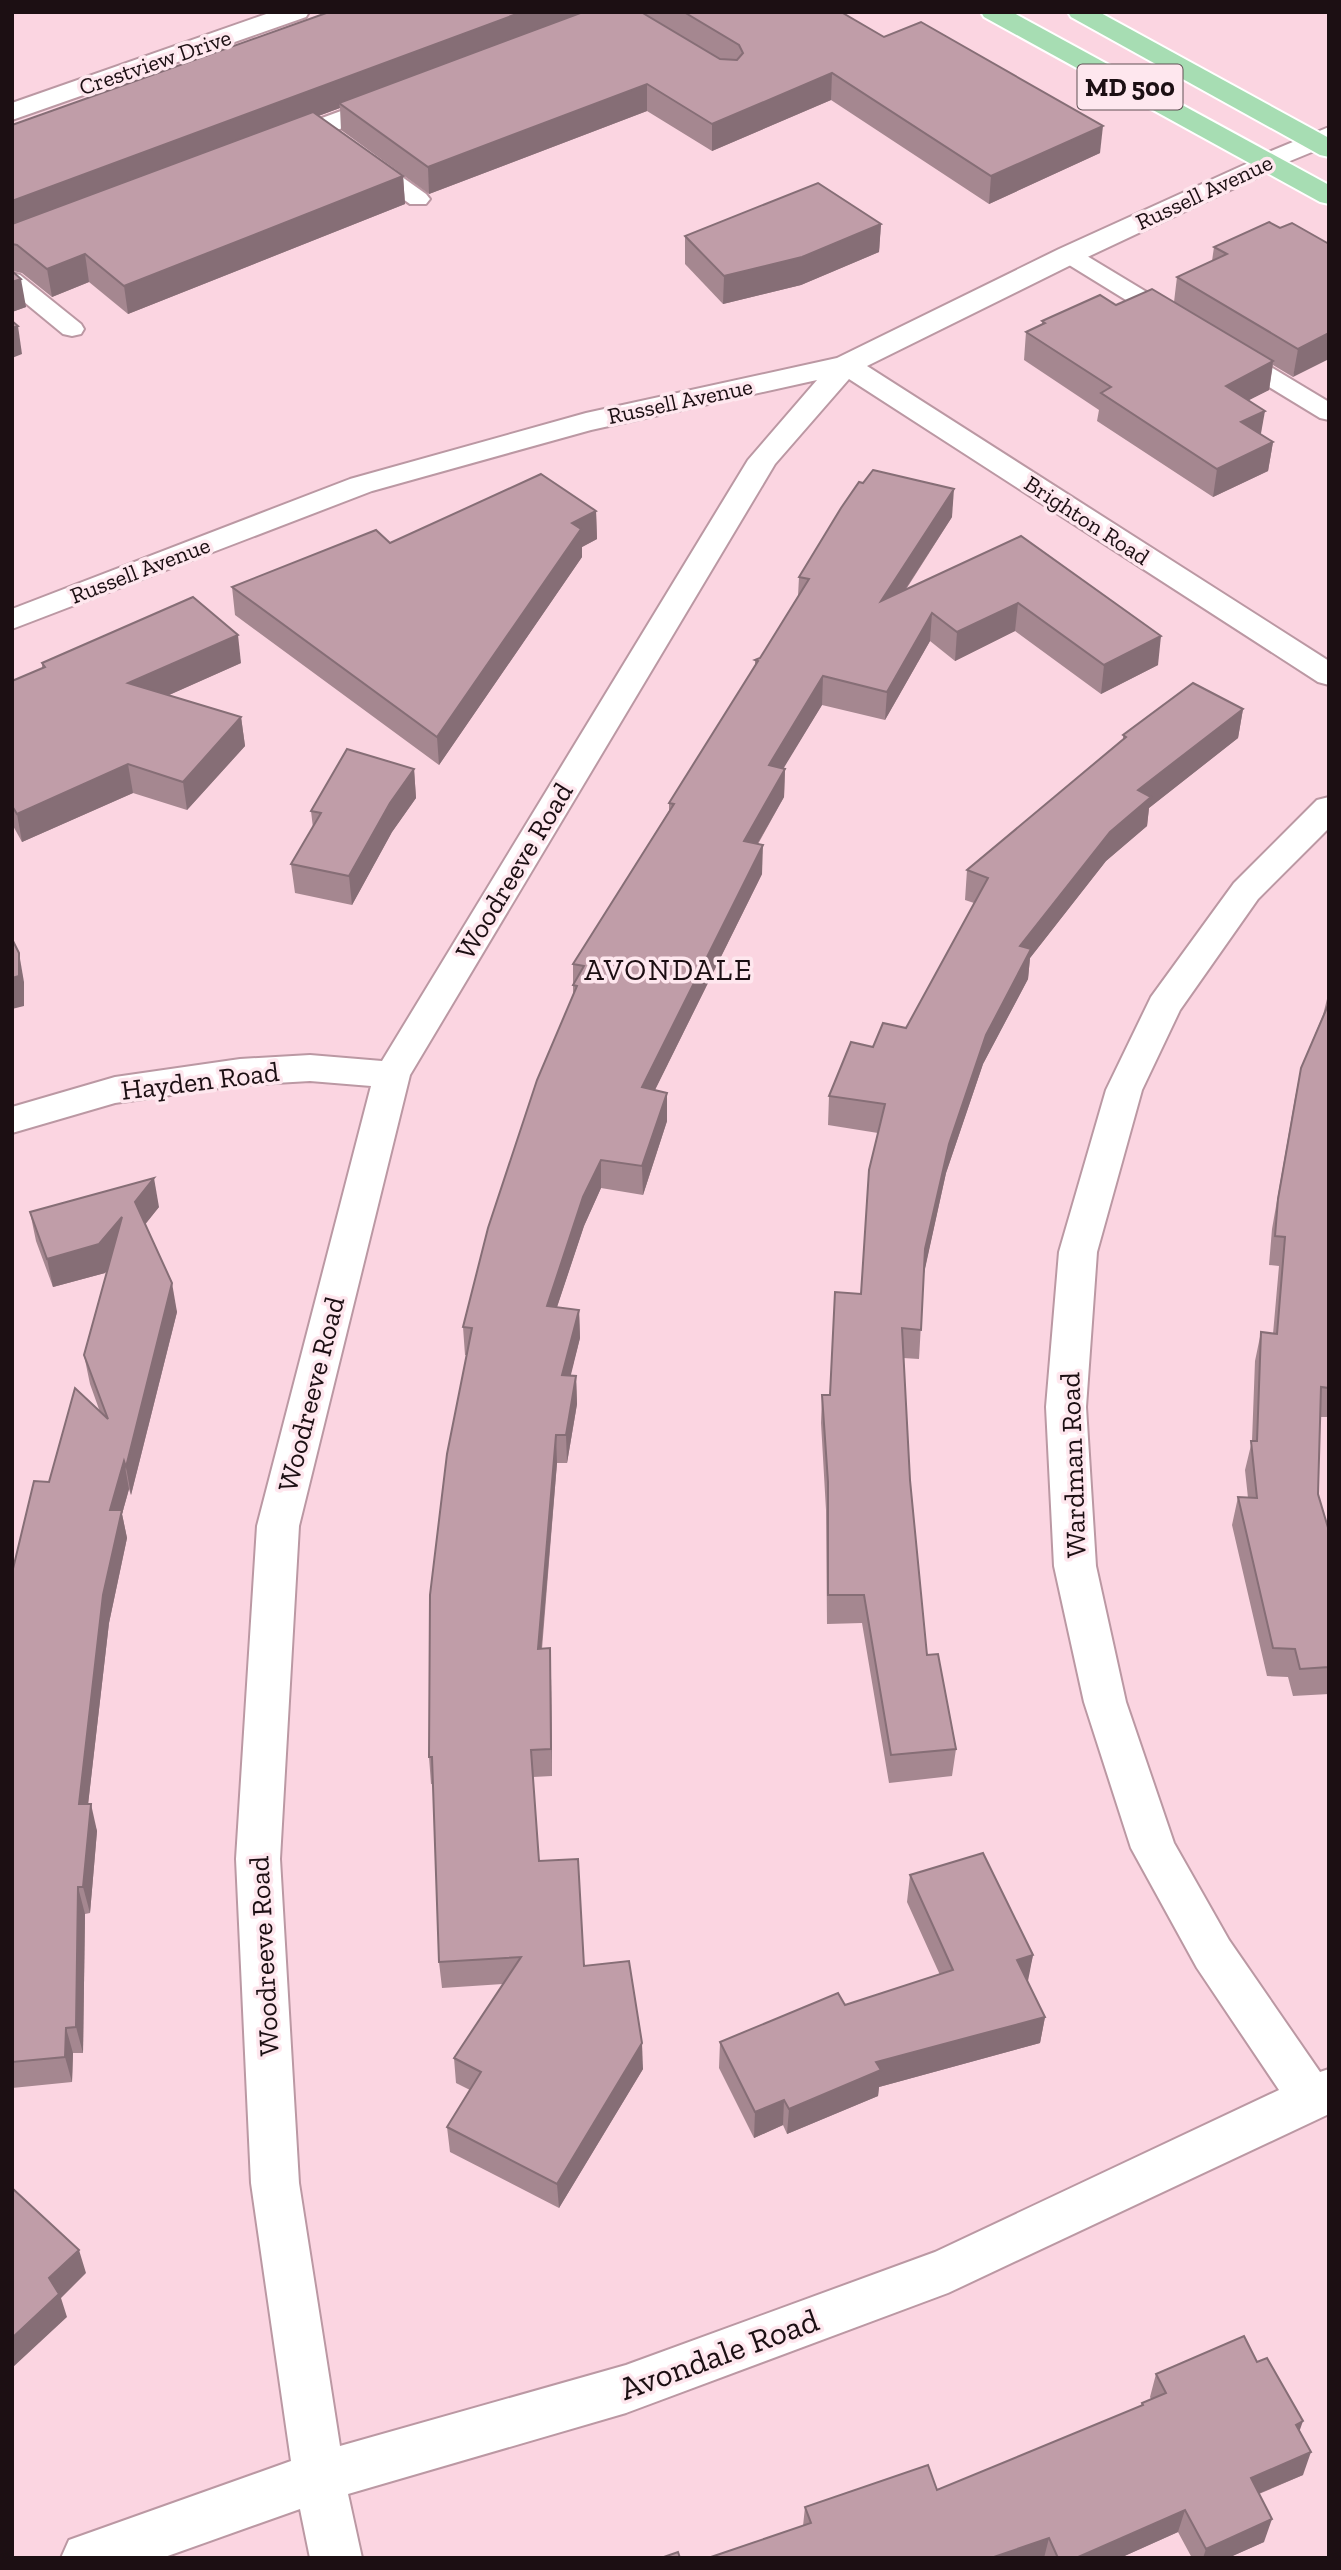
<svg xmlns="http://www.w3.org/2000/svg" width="1341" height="2570" viewBox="0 0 1341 2570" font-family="'Zilla Slab',serif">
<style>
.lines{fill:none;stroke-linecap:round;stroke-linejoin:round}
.service-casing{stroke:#bb98a3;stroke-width:4}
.minor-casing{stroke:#bb98a3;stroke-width:4}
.tertiary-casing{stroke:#bb98a3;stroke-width:4}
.primary-casing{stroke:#fff;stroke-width:4}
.service{fill:#fff;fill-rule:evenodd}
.minor{fill:#fff;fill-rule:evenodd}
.tertiary{fill:#fff;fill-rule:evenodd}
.primary{fill:#a7ddb3;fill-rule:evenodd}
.wall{fill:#a58790}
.shaded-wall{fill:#866e76}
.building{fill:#c09da8;stroke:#866e76;stroke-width:2}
.labels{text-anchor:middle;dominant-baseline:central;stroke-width:7;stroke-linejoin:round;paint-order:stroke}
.far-street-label{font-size:23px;fill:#1c0f13;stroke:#fee7ee}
.shield{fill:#fee7ee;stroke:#605055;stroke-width:2}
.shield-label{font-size:26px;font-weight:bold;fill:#1c0f13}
.street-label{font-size:28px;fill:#1c0f13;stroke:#fee7ee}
.neighbourhood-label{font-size:30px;letter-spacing:2px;fill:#1c0f13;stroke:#fee7ee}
.near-street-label{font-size:33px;fill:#1c0f13;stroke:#fee7ee}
</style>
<rect width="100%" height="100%" fill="#fbd5e1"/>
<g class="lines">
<defs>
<g id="service">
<polygon points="366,155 374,157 426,194 430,199 426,204 410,204 358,167 355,162 358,157"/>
<polygon points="1069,248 1077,250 1183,314 1186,319 1183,324 1174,326 1165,324 1061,260 1057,255 1061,250"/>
<polygon points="12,273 20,275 81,324 84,329 81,334 72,336 63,334 12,292"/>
<polygon points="1232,347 1241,349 1329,402 1329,420 1320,418 1223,359 1220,354 1223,349"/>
</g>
<g id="minor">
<polygon points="272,12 309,12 306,17 12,120 12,103"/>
<polygon points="390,93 399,96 403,101 399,106 291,148 282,150 273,148 269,142 273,136"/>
<polygon points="1268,154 1277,156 1281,162 1277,168 1079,261 867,366 1329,661 1329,685 1318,682 849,379 775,464 410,1075 299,1526 280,1859 299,2183 340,2446 626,2365 935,2252 1279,2090 1197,1968 1131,1848 1084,1702 1054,1566 1046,1407 1059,1252 1106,1090 1151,997 1234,883 1317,800 1329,797 1329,828 1258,899 1180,1010 1142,1090 1097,1252 1086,1407 1096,1566 1126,1702 1174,1843 1229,1940 1320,2072 1329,2069 1329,2114 948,2293 626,2413 348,2494 362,2558 310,2558 300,2509 162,2558 61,2558 69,2540 291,2461 251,2183 236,1859 257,1526 371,1086 310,1081 240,1085 115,1103 12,1133 12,1107 115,1077 240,1059 310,1055 382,1061 748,460 817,380 591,430 372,491 12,629 12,609 350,479 586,413 837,358 1059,249"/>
</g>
<polygon id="tertiary" points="1329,127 1329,145 1268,170 1259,168 1255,162 1259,156"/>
<g id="primary">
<polygon points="981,12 1012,12 1329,185 1329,204 1320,202 984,17"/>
<polygon points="1068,12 1099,12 1329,138 1329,157 1320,155 1071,17"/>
</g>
</defs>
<use href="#service" class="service-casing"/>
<use href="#minor" class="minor-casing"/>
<use href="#tertiary" class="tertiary-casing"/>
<use href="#primary" class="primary-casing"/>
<use href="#service" class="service"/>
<use href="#minor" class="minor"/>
<use href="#tertiary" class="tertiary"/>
<use href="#primary" class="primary"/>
</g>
<g class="wall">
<polygon points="329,12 841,12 884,37 1100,153 989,204 831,100 712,151 647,111 429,194 341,130 340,108 318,116 403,176 405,204 128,314 89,282 52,297 22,273 13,271 26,307 12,312 12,125"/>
<polygon points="881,224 879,252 801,285 723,304 685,264 685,236"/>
<polygon points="1280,228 1329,244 1293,377 1273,365 1269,390 1248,400 1261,434 1273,442 1268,471 1213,497 1097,421 1099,410 1024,360 1026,332 1042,324 1042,321 1116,305 1174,302 1177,277 1212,261 1214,247"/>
<polygon points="596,511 597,539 582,547 582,557 439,765 235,615 232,587 390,543"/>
<polygon points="952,517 905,591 1021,536 1158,665 1101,694 1015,631 955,661 930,641 885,720 822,705 783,768 785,769 784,797 758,844 762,874 655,1090 667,1093 667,1121 643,1195 601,1188 584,1226 557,1307 579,1310 580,1338 570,1376 576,1376 577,1404 567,1463 557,1463 542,1649 551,1676 552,1776 533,1777 539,1861 584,1966 643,2069 559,2208 450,2152 447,2127 470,2090 456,2083 454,2058 503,1984 442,1988 439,1962 433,1784 431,1784 429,1757 467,1355 465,1355 463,1327 573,994 573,964 669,811 669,803 755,666 755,660 760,658 798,596 799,577"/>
<polygon points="42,663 241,663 169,695 241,717 245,746 187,810 133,793 22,842 12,824 12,681 42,668"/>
<polygon points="1243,709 1238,738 1149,808 1147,826 1106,861 1030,958 1028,979 983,1064 946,1173 924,1272 919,1359 903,1358 910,1480 927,1655 956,1749 952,1776 889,1783 862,1623 827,1624 826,1510 821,1423 822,1395 830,1395 861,1294 878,1133 828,1125 829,1096 873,1047 906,1028 974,903 965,900 967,870 1123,739 1123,735"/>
<polygon points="414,769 416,798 392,832 352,905 295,893 291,864 313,828 311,811"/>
<polygon points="1329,991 1329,1417 1320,1417 1318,1494 1329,1531 1329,1694 1293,1696 1288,1677 1267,1676 1232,1525 1238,1497 1248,1498 1245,1470 1252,1441 1255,1361 1261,1332 1273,1334 1279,1266 1269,1265 1272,1229 1295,1098 1301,1068 1323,1015"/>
<polygon points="159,1207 145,1224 177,1312 131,1495 129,1489 122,1514 127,1538 109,1623 88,1804 97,1831 90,1913 85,1914 83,2053 73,2053 72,2082 12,2088 12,1573 49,1482 100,1412 90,1384 84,1355 108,1269 105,1273 53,1287 36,1241 30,1212"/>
<polygon points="910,1875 1033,1955 1027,1981 1045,2017 1040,2043 879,2087 878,2096 787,2134 783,2125 754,2138 719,2068 720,2042 845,2005 940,1975 907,1902"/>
<polygon points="1257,2362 1299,2432 1303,2475 1259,2494 1264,2542 1228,2558 1192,2558 1178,2532 1120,2558 708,2558 803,2526 805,2507 937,2490 1141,2406 1142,2403 1151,2399 1150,2397 1156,2374"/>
</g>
<g class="shaded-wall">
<polygon points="522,12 595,12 339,103 340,108 12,230 12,201"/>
<polygon points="832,73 831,100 712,151 712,124"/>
<polygon points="647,84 647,111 429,194 428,167"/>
<polygon points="1103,126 1100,153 989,204 991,176"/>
<polygon points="403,176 405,204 128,314 124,286"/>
<polygon points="881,224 879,252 801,285 723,304 724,276"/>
<polygon points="85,254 89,282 52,297 47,269"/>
<polygon points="21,279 26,307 12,312 12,282"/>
<polygon points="18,326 22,354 12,358 12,328"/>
<polygon points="1329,333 1329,359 1293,377 1298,349"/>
<polygon points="1273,361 1269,390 1222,414 1226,386"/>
<polygon points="1265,411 1260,439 1241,422"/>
<polygon points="1273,442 1268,471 1213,497 1217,469"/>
<polygon points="954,489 952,517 879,630 881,601"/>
<polygon points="596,511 597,539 582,547 582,557 439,765 437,737 572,523"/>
<polygon points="1018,603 1015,631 955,661 957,632"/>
<polygon points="932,613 930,641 885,720 887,692"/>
<polygon points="238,635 241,663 133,711 128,683"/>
<polygon points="1161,636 1158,665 1101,694 1104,665"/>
<polygon points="823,676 822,705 768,794 769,765"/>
<polygon points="1243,709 1238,738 1149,808 1147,826 1106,861 1030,958 1028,979 983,1064 946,1173 923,1278 925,1249 949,1144 986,1035 1020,946 1138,790"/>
<polygon points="241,717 245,746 187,810 183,782"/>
<polygon points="128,764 133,793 22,842 17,814"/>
<polygon points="414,769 416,798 392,832 352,905 349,876 390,803"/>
<polygon points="785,769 784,797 743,869 744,841"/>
<polygon points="763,845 762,874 642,1116 642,1087"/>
<polygon points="19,953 24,982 24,1006 12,1009 12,978"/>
<polygon points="667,1093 667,1121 643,1195 642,1166"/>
<polygon points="601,1160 601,1188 584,1226 548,1334 547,1306 583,1197"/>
<polygon points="154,1178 159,1207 140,1231 135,1202"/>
<polygon points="122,1217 127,1245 105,1273 53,1287 47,1259"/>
<polygon points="172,1283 177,1312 131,1495 126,1467"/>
<polygon points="579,1310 580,1338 564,1403 562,1375"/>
<polygon points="576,1376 577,1404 567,1463 566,1435"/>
<polygon points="556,1435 557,1463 539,1676 538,1649"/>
<polygon points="124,1461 129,1489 122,1514 127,1538 109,1623 85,1831 79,1804 110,1510"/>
<polygon points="550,1648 551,1676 552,1776 551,1749"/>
<polygon points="91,1804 97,1831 90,1913 83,1887"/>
<polygon points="78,1887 85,1914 83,2053 76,2027"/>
<polygon points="1033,1955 1028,1981 1013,1986 1017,1960"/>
<polygon points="1045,2017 1040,2043 879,2087 878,2096 787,2134 789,2109 876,2062"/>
<polygon points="66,2028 73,2053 72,2082 65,2057"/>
<polygon points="642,2043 643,2069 559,2208 557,2184"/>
<polygon points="784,2100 783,2125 754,2138 755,2112"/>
<polygon points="79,2250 86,2273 61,2298 67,2317 12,2368 12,2338 49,2278"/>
<polygon points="1303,2421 1295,2444 1296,2425"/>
<polygon points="1311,2452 1303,2475 1243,2500 1251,2478"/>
<polygon points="1185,2510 1178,2532 1120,2558 1076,2558"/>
<polygon points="1272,2519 1264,2542 1228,2558 1203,2558 1206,2549"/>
<polygon points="1049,2538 1044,2558 991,2558"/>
</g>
<g class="building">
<polygon points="329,12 522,12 12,201 12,125"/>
<polygon points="583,12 641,12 720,59 737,60 743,53 739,45 684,12 841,12 884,37 921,22 1103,126 991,176 832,73 712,124 647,84 428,167 339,103"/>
<polygon points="313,112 403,176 124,286 85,254 47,269 17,245 12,244 12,224"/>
<polygon points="818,183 881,224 802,257 724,276 685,236"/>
<polygon points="1269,222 1280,228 1292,223 1329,244 1329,333 1298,349 1177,277 1227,254 1214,247"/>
<polygon points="12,271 21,279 12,282"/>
<polygon points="1152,289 1273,361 1226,386 1265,411 1241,422 1273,442 1217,469 1101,393 1111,387 1026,332 1045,323 1042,321 1100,295 1116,305"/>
<polygon points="12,321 18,326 12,328"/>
<polygon points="873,470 954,489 881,601 1021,536 1161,636 1104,665 1018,603 957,632 932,613 887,692 823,676 769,765 785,769 744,841 763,845 642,1087 667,1093 642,1166 601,1160 583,1197 547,1306 579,1310 562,1375 576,1376 566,1435 556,1435 538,1649 550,1648 551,1749 531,1750 539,1861 578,1859 584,1966 629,1961 642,2043 557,2184 447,2127 481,2072 454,2058 521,1957 439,1962 432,1757 429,1757 430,1595 447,1454 472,1328 463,1327 488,1228 537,1080 577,986 573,985 584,966 573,964 674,804 669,803 758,661 755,660 760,658 809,579 799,577 841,508 859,482 863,483"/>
<polygon points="541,474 596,511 572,523 581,529 437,737 232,587 376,530 390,543"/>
<polygon points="193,597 238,635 128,683 241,717 183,782 128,764 17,814 12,806 12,681 45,667 42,663"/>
<polygon points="1193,683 1243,709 1138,790 1151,797 1110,832 1020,946 1031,949 986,1035 949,1144 925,1249 921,1330 902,1328 910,1480 927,1655 938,1654 956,1749 891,1755 864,1595 828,1595 828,1482 822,1395 830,1395 835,1292 861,1294 869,1170 885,1104 829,1096 851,1042 873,1047 883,1023 906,1028 988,878 967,870 1126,737 1123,735"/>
<polygon points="347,749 414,769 390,803 349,876 291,864 321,813 311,811"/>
<polygon points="12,939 19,953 19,976 12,978"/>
<polygon points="1329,1003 1329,1388 1321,1387 1318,1494 1329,1531 1329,1667 1300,1669 1295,1649 1273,1648 1238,1497 1257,1498 1251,1441 1257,1441 1261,1332 1277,1334 1285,1237 1275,1236 1278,1199 1301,1068"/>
<polygon points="154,1178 135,1202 172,1283 126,1467 124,1461 110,1510 122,1510 103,1595 79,1804 91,1804 83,1887 78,1887 76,2027 66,2028 65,2057 12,2062 12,1573 34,1481 49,1482 75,1388 108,1419 84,1355 122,1217 99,1244 47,1259 30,1212"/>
<polygon points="983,1853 1033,1955 1017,1960 1045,2017 876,2062 881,2070 789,2109 784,2100 755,2112 720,2042 838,1993 845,2005 953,1970 910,1875"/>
<polygon points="12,2188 79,2250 49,2278 59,2294 12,2338"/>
<polygon points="1244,2336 1257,2362 1267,2358 1303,2421 1296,2425 1311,2452 1251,2478 1272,2519 1206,2549 1185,2510 1076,2558 1058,2558 1049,2538 991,2558 708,2558 811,2523 805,2507 928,2465 937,2490 1143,2405 1142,2403 1166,2393 1156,2374"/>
<polygon points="678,2552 680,2558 661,2558"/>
</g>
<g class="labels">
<g class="far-street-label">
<text transform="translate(155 62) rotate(-19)">Crestview Drive</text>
<text transform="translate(1204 192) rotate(-25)">Russell Avenue</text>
<text transform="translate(680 401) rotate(-12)">Russell Avenue</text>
<text transform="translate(1087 520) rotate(33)">Brighton Road</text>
<text transform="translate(140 570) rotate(-21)">Russell Avenue</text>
</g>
<rect class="shield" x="1077.5" y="64.5" width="105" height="45" rx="5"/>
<g class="shield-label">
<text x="1130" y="87">MD 500</text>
</g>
<g class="street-label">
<text transform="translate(514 871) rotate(-59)">Woodreeve Road</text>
<text transform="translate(200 1081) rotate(-7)">Hayden Road</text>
<text transform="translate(311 1394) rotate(-76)">Woodreeve Road</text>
<text transform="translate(1073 1465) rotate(-92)">Wardman Road</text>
<text transform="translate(264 1956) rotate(-93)">Woodreeve Road</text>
</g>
<g class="neighbourhood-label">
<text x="669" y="970">AVONDALE</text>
</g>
<g class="near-street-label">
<text transform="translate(719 2354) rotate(-20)">Avondale Road</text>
</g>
</g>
<rect width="1341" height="2570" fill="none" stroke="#1c0f13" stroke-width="28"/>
</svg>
